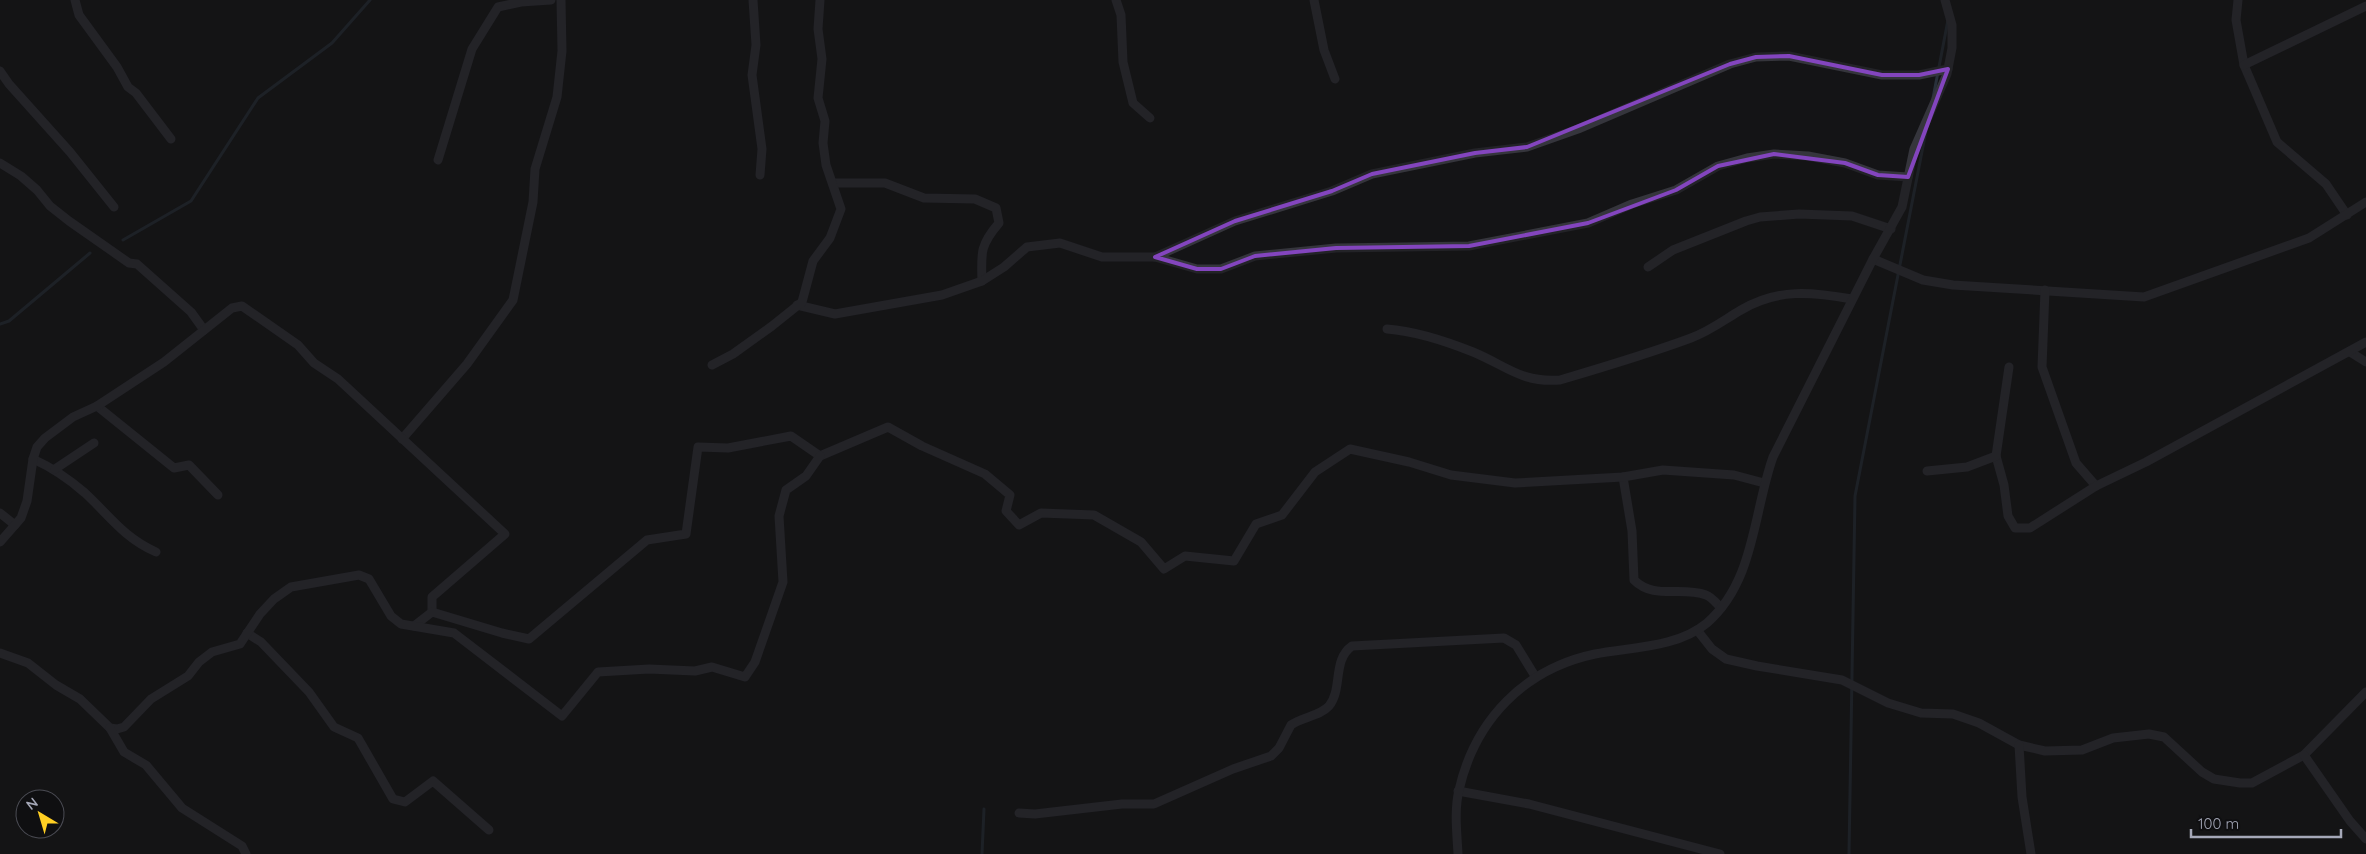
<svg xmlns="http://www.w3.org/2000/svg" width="2366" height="854" viewBox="0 0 2366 854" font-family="Quicksand,sans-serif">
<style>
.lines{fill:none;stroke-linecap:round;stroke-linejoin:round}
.stream{stroke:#29313b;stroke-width:3}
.minor{stroke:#35353c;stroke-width:9}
.marked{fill:none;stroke:#8345be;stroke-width:4;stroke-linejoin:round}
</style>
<rect width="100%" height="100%" fill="#141416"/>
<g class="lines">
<g class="stream">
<polyline points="1933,98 1948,20"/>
<polyline points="123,240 191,201 258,98 332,43 370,0"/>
<polyline points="0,324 9,321 90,253"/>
<polyline points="982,854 984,809"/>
<polyline points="1849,854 1855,496 1926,131"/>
</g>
<g class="minor">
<polyline points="75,0 79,15 117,67 128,87 136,93 171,139"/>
<polyline points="753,0 756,45 752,75 762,149 760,175"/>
<polyline points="1116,0 1121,15 1123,62 1133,103 1150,118"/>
<polyline points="1314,0 1324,50 1335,79"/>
<polyline points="2238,0 2236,20 2244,65 2277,142 2326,184 2347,215"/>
<polyline points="2244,65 2366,6"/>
<polyline points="0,71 9,84 70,152 114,207"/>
<polyline points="438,160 472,49 498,7 521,2 551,0"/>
<polyline points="0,163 21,176 37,190 50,206 69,221 129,263 137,264 191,312 204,330"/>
<path d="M834 183H885L924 198 975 199 996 208 999 223C980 245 981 253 982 281"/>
<polyline points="1155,257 1235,221 1332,191 1372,174 1475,153 1527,147 1578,129 1730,64 1756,57 1789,56 1882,75 1919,75 1948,69"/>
<polyline points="1873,259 1923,280 1953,285 2144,297 2309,238 2366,202"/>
<polyline points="1648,267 1673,250 1746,221 1760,217 1799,214 1852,216 1891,229"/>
<polyline points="2045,290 2042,367 2076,463 2096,486"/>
<polyline points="797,305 835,314 942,295 982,281 1004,267 1027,247 1060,243 1102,257 1155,257 1197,269 1221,269 1255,256 1336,248 1469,246 1588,223 1632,204 1676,190 1718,166 1747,158 1774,154 1808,156 1845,163 1878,175 1908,177"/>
<path d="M1387 329C1413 331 1448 342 1473 352 1507 366 1521 383 1560 380 1604 367 1648 354 1691 338 1710 331 1724 320 1741 310 1778 288 1812 292 1852 299"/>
<polyline points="2350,352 2366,362"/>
<polyline points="712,365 733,354 772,326 802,302 813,261 830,238 841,209 826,165 823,143 825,121 818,98 822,59 818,29 820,0"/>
<polyline points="97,406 174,468 189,465 218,495"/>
<polyline points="402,439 467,364 513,300 533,202 535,169 557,97 562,51 561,0"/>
<polyline points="1996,456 2004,485 2008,516 2015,528 2030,528 2096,486 2146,462 2366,342"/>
<path d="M33 459C53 468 69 479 85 493 110 516 123 537 156 552"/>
<polyline points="55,469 94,443"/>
<polyline points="1927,471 1967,467 1996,456 2009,367"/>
<path d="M1623 477 1632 531 1634 580C1654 600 1681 586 1706 595 1712 597 1717 604 1721 608"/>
<polyline points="0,513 15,525"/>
<polyline points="0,542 21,518 27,501 33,459 37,447 45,438 73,417 97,406 164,362 232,308 242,306 298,345 314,363 338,379 505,534 432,597 432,612"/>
<polyline points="414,626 432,612 502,633 529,639 647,540 686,534 698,447 728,448 791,436 820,456 888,427 922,446 985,474 1010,495 1006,511 1019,525 1041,513 1094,515 1141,542 1164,569 1185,556 1234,561 1256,524 1282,515 1315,472 1350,449 1409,462 1451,475 1515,483 1623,477 1663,470 1734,475 1764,483"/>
<polyline points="1697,630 1712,649 1726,659 1757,666 1842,680 1888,703 1921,713 1953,714 1979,723 2019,745 2045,751 2082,750 2113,738 2149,734 2164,737 2202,772 2214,779 2240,783 2252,783 2304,755 2366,692"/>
<polyline points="247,633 261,642 309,692 334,727 358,738 393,799 405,802 433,781 489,830"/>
<polyline points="0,653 28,663 56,685 80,699 110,728 117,729 124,727 151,699 188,676 199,662 212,652 240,644 260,614 274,599 291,587 359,575 369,579 391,616 401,624 454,633 562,716 598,672 649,669 695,671 712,667 745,677 755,662 783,582 779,516 786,490 806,476 820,456"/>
<polyline points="110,728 124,752 146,765 182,808 242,846 246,854"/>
<polyline points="2019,745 2022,797 2031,854"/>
<polyline points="2304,755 2350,821 2366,839"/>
<polyline points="1458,791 1529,804 1720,854"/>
<path d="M1019 813 1035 814 1122 804H1154L1233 769 1271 756 1279 748 1291 725C1302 717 1320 716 1329 706 1343 689 1332 660 1352 646L1504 638 1516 645 1535 676"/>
<path d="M1458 854C1457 834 1454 810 1459 790 1475 720 1524 669 1595 654 1631 647 1677 648 1707 623 1755 581 1753 513 1773 457L1873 259 1902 207 1914 149 1947 74 1952 48V25L1945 0"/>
</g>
</g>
<path d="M0 0H2366V854H0ZM1789 56 1882 75H1919L1948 69 1908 177 1878 175 1845 163 1774 154 1718 166 1676 190 1588 223 1469 246 1336 248 1255 256 1221 269H1197L1155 257 1235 221 1332 191 1372 174 1475 153 1527 147 1730 64 1756 57Z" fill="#141416" fill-opacity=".55" fill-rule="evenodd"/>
<path class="marked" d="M1789 56 1882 75H1919L1948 69 1908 177 1878 175 1845 163 1774 154 1718 166 1676 190 1588 223 1469 246 1336 248 1255 256 1221 269H1197L1155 257 1235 221 1332 191 1372 174 1475 153 1527 147 1730 64 1756 57Z"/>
<g transform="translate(40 814) rotate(322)"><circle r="24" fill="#0f0f11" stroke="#4b4c54"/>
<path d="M0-4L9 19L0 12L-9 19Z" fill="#ffcf23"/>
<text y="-8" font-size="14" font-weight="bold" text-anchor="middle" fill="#a5a8b8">N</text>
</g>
<path d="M2191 829v8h150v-8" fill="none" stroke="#a5a8b8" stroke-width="2.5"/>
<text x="2198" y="829" font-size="15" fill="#a5a8b8" stroke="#0f0f11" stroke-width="4" paint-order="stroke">100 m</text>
</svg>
